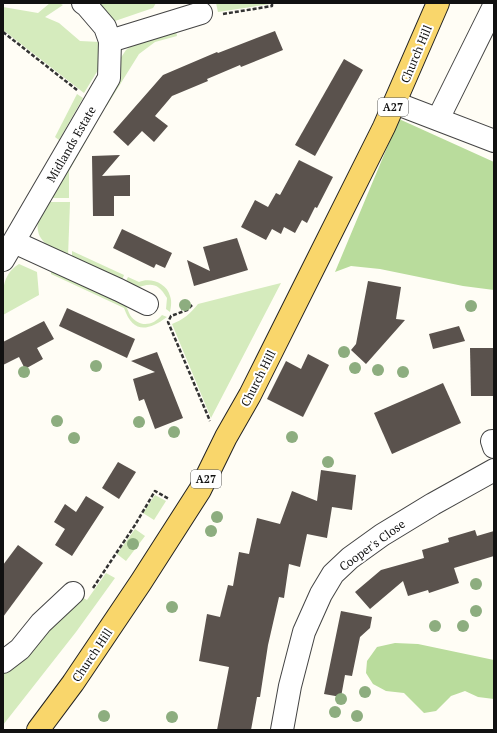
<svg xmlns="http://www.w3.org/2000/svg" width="497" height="733" viewBox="0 0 497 733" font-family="'PT Serif',serif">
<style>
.green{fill:#d5ebbd}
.forest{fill:#b9dc9c}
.building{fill:#5a524d}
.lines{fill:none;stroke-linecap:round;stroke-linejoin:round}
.minor-casing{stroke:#444;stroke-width:24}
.major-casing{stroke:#222;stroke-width:24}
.path{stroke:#333;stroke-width:2.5;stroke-dasharray:4 2;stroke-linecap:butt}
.minor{stroke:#fff;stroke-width:22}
.major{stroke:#f9d66b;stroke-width:22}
.tree{fill:#8dad7f}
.labels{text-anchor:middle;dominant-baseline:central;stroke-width:4;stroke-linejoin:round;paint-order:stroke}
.shield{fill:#fff;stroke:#585858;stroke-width:1}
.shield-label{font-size:11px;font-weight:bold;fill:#111}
.street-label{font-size:12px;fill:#111;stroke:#fff}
</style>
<rect width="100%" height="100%" fill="#fffdf5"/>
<g class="green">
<polygon points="50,3 59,3 63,5 45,17 59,23 80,41 100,42 98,70 84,93 3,30 3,7 38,13"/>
<polygon points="98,3 156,3 153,8 115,21"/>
<polygon points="216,3 269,3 270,4 218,12"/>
<polygon points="176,31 177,36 155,42 139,54 106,107 101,104 120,59 126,50 137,42"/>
<polygon points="77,94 83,98 59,140 55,137"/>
<polygon points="98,109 103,111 69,171 69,198 48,198"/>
<path d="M44 202H70L68 257C39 243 30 234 44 202Z"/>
<polygon points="72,251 124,275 121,283 72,260"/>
<path d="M19 264 37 272 39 295 3 315C3 294 0 276 19 264Z"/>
<path d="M51 268 124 303C127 307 128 311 130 315 139 328 153 326 162 315L167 317C148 331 133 334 124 308L51 274Z"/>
<path d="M128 277 139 282C150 277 167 283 170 296 172 301 171 307 170 312L166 309 167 298C157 281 150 283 133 289L124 285Z"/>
<path d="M281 283 211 418 172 324C183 320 191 313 198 304Z"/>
<polygon points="155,495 166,501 154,520 143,513"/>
<polygon points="135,529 145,536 126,561 117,554"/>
<polygon points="106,573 115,578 76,632 3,725 3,674 10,669 78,595 87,600"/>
</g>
<g class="forest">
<polygon points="399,119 494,162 494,290 463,286 380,269 351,266 335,272"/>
<polygon points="395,643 418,644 494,660 494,699 478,697 465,691 451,696 436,711 424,713 404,693 386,691 373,684 366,673 367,661 377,647"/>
</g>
<g class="building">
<polygon points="275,31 283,50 241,67 240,65 207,79 208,81 172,96 155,116 168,126 154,142 142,131 128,146 113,132 163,75 217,52 218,53"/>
<polygon points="344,59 363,70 315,156 295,145"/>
<polygon points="120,155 102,176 130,175 130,196 114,196 114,216 93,216 92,156"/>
<polygon points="299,160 333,177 317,208 315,207 307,223 302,220 295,233 284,227 281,234 272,229 266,240 241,227 255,200 268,207 276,193 280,195"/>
<polygon points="122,229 172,253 165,268 156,264 154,268 113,248"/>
<polygon points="237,238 248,270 194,286 187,260 210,271 203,247"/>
<polygon points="368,281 401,287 396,319 405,320 366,364 351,350 356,344"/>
<polygon points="67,308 135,339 127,358 59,326"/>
<polygon points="44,321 54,339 37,348 43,359 25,369 19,357 3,365 3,342"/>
<polygon points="459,326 465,341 433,349 429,334"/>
<polygon points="470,348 494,348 494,396 471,396"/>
<polygon points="157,352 183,418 155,429 144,399 139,401 133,379 155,372 131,361"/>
<polygon points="308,354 329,365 303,417 267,399 286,361 301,369"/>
<polygon points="443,383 461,423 392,454 374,413"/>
<polygon points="118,462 136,472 119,499 102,488"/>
<polygon points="321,470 356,475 352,510 332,507 327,538 307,534 300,567 289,564 284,598 279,597 268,645 260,697 257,697 251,730 217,730 229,667 199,661 207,614 220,617 228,585 233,586 239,552 249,554 257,518 280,524 292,491 317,501"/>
<polygon points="86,496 104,507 72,556 55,545 65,529 54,522 65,504 76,512"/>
<polygon points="475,530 477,536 494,531 494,556 454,568 459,583 429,593 428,590 408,596 403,581 370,609 355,592 381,570 424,558 422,550 449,542 448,538"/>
<polygon points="18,545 43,563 3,617 3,565"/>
<polygon points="341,611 372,617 370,628 360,637 352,676 345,675 341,697 324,694"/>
</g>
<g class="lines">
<defs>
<g id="minor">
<polyline points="110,41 201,13"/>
<polyline points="395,103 494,141"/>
<polyline points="438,119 494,6"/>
<polyline points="14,242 119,290 147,304"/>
<polyline points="3,260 109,78 110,41 105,27 87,6 83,3"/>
<polyline points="492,441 494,447"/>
<polyline points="3,662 20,649 41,623 73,593"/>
<polyline points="282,730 290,686 304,632 321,594 333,574 350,558 382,535 433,504 494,470"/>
</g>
<polyline id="major" points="38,730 73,683 141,582 200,490 226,437 250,395 384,127 438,3"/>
</defs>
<use href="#minor" class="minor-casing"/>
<use href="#major" class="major-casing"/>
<g class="path">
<polyline points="223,14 272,6 272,3"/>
<polyline points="3,32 77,90"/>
<polyline points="192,305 187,310 171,316 168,322 210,421"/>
<polyline points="93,588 135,525 155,491 169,499"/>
</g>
<use href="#minor" class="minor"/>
<use href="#major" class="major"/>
</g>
<g class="tree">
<circle cx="185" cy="305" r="6"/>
<circle cx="471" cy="306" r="6"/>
<circle cx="344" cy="352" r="6"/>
<circle cx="96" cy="366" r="6"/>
<circle cx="355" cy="368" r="6"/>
<circle cx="378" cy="370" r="6"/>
<circle cx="24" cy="372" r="6"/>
<circle cx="403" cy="372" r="6"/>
<circle cx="57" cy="421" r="6"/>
<circle cx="139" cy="422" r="6"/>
<circle cx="174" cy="432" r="6"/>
<circle cx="292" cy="437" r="6"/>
<circle cx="74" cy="438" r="6"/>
<circle cx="328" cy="462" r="6"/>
<circle cx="217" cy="517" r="6"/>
<circle cx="211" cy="531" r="6"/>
<circle cx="133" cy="544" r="6"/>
<circle cx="476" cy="584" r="6"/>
<circle cx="172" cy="607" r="6"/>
<circle cx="476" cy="611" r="6"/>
<circle cx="435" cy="626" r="6"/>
<circle cx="463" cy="626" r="6"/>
<circle cx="365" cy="692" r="6"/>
<circle cx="341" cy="699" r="6"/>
<circle cx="335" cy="712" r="6"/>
<circle cx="104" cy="716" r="6"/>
<circle cx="357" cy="716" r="6"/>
<circle cx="172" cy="717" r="6"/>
</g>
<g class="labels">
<g class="shield">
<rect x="378" y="98" width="30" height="18" rx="3"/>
<rect x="191" y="470" width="30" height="18" rx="3"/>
</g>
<g class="shield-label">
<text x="393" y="107">A27</text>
<text x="206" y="479">A27</text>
</g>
<g class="street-label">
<text transform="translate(416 54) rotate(-67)">Church Hill</text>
<text transform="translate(71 144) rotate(-60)">Midlands Estate</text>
<text transform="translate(258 378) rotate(-63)">Church Hill</text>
<text transform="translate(372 545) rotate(-36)">Cooper's Close</text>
<text transform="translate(92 655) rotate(-56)">Church Hill</text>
</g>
</g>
<rect width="497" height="733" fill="none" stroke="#111111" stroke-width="8"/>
</svg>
